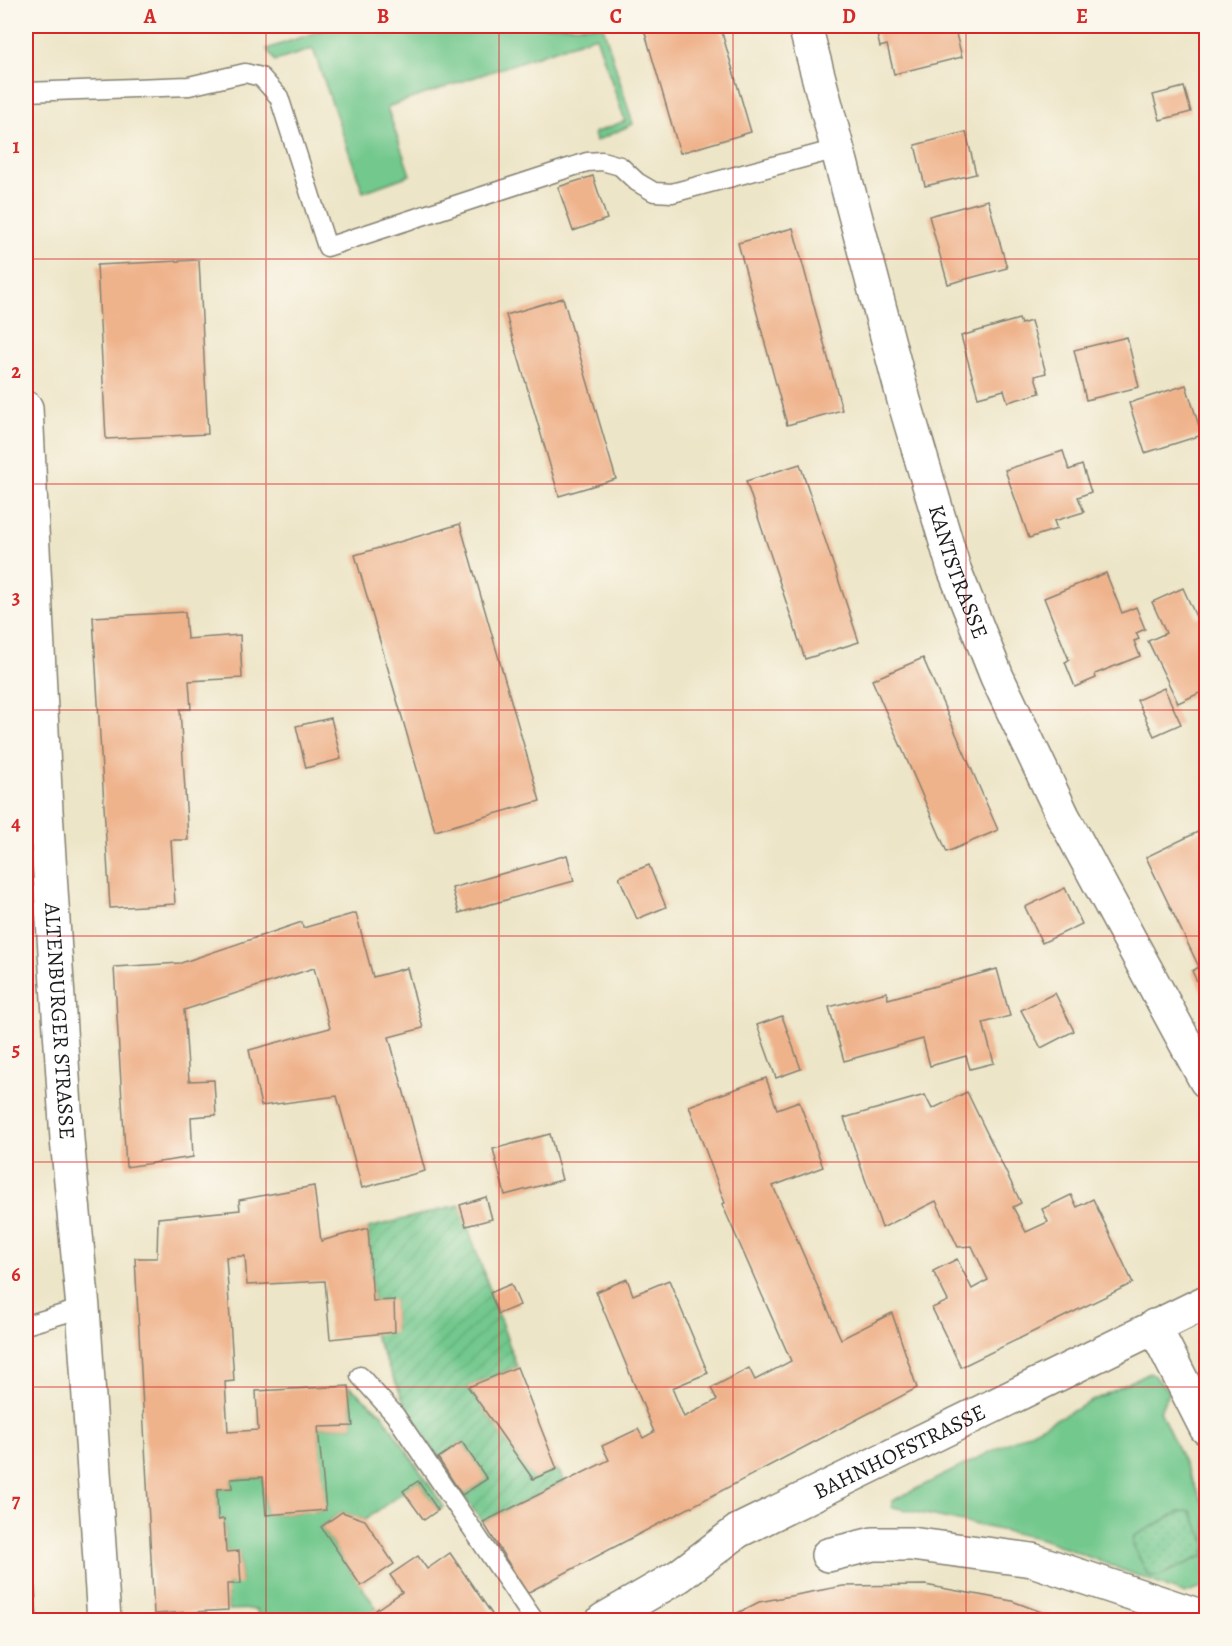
<svg xmlns="http://www.w3.org/2000/svg" width="1232" height="1646" viewBox="0 0 1232 1646" font-family="Alegreya,serif">
<style>
.grass{fill:#72c88d;stroke:#477254;stroke-width:1.5}
.park{fill:url(#park-dots);stroke:#477254;stroke-width:1.5}
.garden{fill:url(#garden-furrows);stroke:#477254;stroke-width:1.5}
.building{fill:#efb38c}
.lines{fill:none;stroke-linecap:round;stroke-linejoin:round}
.lane-casing{stroke:#848072;stroke-width:21}
.street-casing{stroke:#848072;stroke-width:36}
.lane{stroke:#fff;stroke-width:18}
.street{stroke:#fff;stroke-width:33}
.grid{fill:none;stroke:#d62828;stroke-width:1.5;stroke-opacity:0.55}
.labels{text-anchor:middle;dominant-baseline:central;stroke-width:6;stroke-linejoin:round;paint-order:stroke}
.street-label{font-size:22px;fill:#1c1c1c;stroke:#fbf7ec}
.neatline{fill:none;stroke:#d62828;stroke-width:2}
.grid-label{font-size:20px;text-anchor:middle;font-weight:bold;fill:#d62828}
</style>
<defs>
<pattern id="park-dots" width="8" height="8" patternUnits="userSpaceOnUse" patternTransform="scale(1.5)"><rect width="8" height="8" fill="#72c88d"/><path d="M2 2h.1M6 6h.1" fill="none" stroke="#62ab79" stroke-width="1.8" stroke-linecap="round"/></pattern>
<pattern id="garden-furrows" width="10" height="10" patternUnits="userSpaceOnUse" patternTransform="scale(1.5)"><rect width="10" height="10" fill="#72c88d"/><path d="M-1 1l2-2M0 10L10 0M9 11l2-2" fill="none" stroke="#62ab79"/></pattern>
</defs>
<rect width="100%" height="100%" fill="#fbf7ec"/>
<filter id="ink" filterUnits="userSpaceOnUse"><feTurbulence type="fractalNoise" baseFrequency=".0167" numOctaves="2"/><feDisplacementMap in="SourceGraphic" scale="12" xChannelSelector="R" yChannelSelector="G"/><feConvolveMatrix kernelMatrix="1 2 1 2 8 2 1 2 1" color-interpolation-filters="sRGB"/></filter>
<filter id="wash" filterUnits="userSpaceOnUse"><feTurbulence type="fractalNoise" baseFrequency=".008" numOctaves="4" result="noise"/><feDisplacementMap in="SourceGraphic" scale="24" xChannelSelector="R" yChannelSelector="G"/><feGaussianBlur stdDeviation="1.35" result="paint"/><feColorMatrix in="noise" values="0 0 0 0 0 0 0 0 0 0 0 0 0 0 0 0 0 1.4 0 .05"/><feComposite in="paint" operator="in"/></filter>
<g filter="url(#wash)">
<rect width="100%" height="100%" fill="#ede5c7"/>
<g class="grass">
<polygon points="334,26 603,26 633,124 596,141 594,133 625,121 596,36 387,107 410,175 363,192 313,49 275,61 267,49"/>
<polygon points="1150,1372 1169,1391 1160,1411 1206,1510 1206,1586 1185,1594 1042,1539 892,1507 892,1501"/>
<polygon points="349,1386 382,1414 444,1507 438,1510 418,1481 365,1520 342,1512 321,1527 377,1609 361,1620 352,1620 348,1615 339,1620 258,1620 257,1609 228,1610 227,1584 241,1583 239,1552 226,1552 224,1519 218,1520 217,1489 232,1488 231,1479 263,1477 266,1515 325,1510 318,1427 353,1426"/>
</g>
<polygon class="park" points="1187,1511 1191,1511 1206,1543 1205,1555 1157,1577 1148,1575 1133,1545 1134,1536 1179,1512"/>
<polygon class="garden" points="460,1205 517,1367 468,1387 533,1478 557,1469 565,1481 483,1522 462,1495 486,1479 462,1442 438,1458 410,1415 373,1332 395,1331 394,1301 373,1301 368,1228"/>
<g id="blocks">
<g class="building">
<polygon points="171,26 192,26 173,33"/>
<polygon points="643,26 720,26 751,132 680,153"/>
<polygon points="875,26 954,26 962,57 894,74 887,45 880,47"/>
<polygon points="1184,87 1191,112 1160,120 1153,95"/>
<polygon points="966,132 976,174 925,186 915,145"/>
<polygon points="593,176 607,219 573,231 558,187"/>
<polygon points="988,200 1007,268 948,284 929,216"/>
<polygon points="793,228 842,410 787,425 738,243"/>
<polygon points="199,260 208,434 106,439 97,265"/>
<polygon points="563,298 616,479 559,496 506,315"/>
<polygon points="1019,319 1021,324 1031,321 1046,373 1035,376 1040,393 1008,402 1004,390 978,397 961,336"/>
<polygon points="1127,337 1139,387 1086,400 1074,350"/>
<polygon points="1186,385 1202,435 1145,453 1129,403"/>
<polygon points="1063,451 1069,470 1082,465 1091,492 1078,497 1084,512 1054,521 1057,529 1029,538 1005,470"/>
<polygon points="800,464 859,642 805,659 746,481"/>
<polygon points="460,524 540,801 435,831 355,555"/>
<polygon points="1106,573 1122,613 1136,607 1145,629 1136,633 1139,639 1134,641 1140,656 1095,674 1096,678 1075,687 1065,662 1069,660 1044,598"/>
<polygon points="1183,588 1197,619 1205,614 1206,621 1206,690 1178,703 1148,641 1166,633 1152,602"/>
<polygon points="185,612 187,639 240,635 242,678 189,681 191,709 180,709 188,840 171,840 175,904 110,908 93,617"/>
<polygon points="923,658 998,830 947,852 872,680"/>
<polygon points="1164,688 1181,724 1154,736 1137,700"/>
<polygon points="331,718 341,759 306,768 296,726"/>
<polygon points="1206,828 1206,1000 1192,971 1199,967 1146,857"/>
<polygon points="567,855 574,881 459,913 452,888"/>
<polygon points="649,865 666,907 637,919 619,877"/>
<polygon points="1065,888 1082,924 1042,943 1025,907"/>
<polygon points="356,913 373,977 407,968 423,1028 389,1037 425,1171 362,1188 337,1096 261,1106 249,1050 330,1028 314,968 184,1010 189,1081 214,1080 216,1115 191,1117 193,1157 126,1167 114,967 181,963 302,922 303,928"/>
<polygon points="997,969 1010,1016 983,1023 994,1063 970,1069 966,1056 930,1066 923,1039 844,1061 829,1007 887,992 888,999"/>
<polygon points="1055,993 1074,1031 1041,1048 1021,1010"/>
<polygon points="782,1016 801,1069 776,1078 757,1025"/>
<polygon points="766,1078 777,1109 799,1101 823,1167 773,1186 841,1339 892,1313 917,1388 527,1593 483,1522 609,1460 602,1446 638,1429 643,1438 654,1432 596,1292 627,1279 633,1295 669,1280 708,1373 672,1388 684,1417 717,1400 711,1388 749,1368 755,1380 791,1361 722,1204 725,1203 689,1106"/>
<polygon points="967,1092 1021,1203 1013,1207 1026,1232 1048,1222 1042,1209 1071,1195 1077,1207 1093,1199 1133,1283 961,1367 932,1308 948,1301 933,1271 957,1259 972,1289 988,1280 972,1246 958,1247 936,1201 882,1228 844,1118 925,1095 932,1109"/>
<polygon points="550,1134 562,1180 505,1195 493,1149"/>
<polygon points="314,1186 321,1241 368,1228 373,1301 394,1300 395,1332 330,1339 325,1281 247,1285 245,1256 226,1257 234,1381 225,1382 228,1432 258,1430 256,1391 349,1386 353,1426 318,1427 326,1510 266,1515 263,1477 231,1479 232,1488 217,1489 218,1520 224,1519 226,1552 239,1551 241,1584 227,1584 228,1610 154,1614 135,1258 157,1258 158,1218 240,1210 239,1200"/>
<polygon points="486,1197 492,1219 466,1226 460,1205"/>
<polygon points="511,1284 520,1305 498,1314 490,1293"/>
<polygon points="517,1367 557,1469 533,1479 468,1387"/>
<polygon points="462,1442 487,1479 462,1495 438,1458"/>
<polygon points="26,1454 29,1479 26,1479"/>
<polygon points="418,1481 438,1510 424,1520 403,1491"/>
<polygon points="342,1512 365,1520 394,1564 361,1586 321,1527"/>
<polygon points="32,1535 37,1620 26,1620 26,1536"/>
<polygon points="450,1553 492,1614 482,1620 361,1620 402,1592 390,1575 418,1556 427,1569"/>
<polygon points="925,1585 1012,1601 1063,1620 724,1620 759,1602 843,1586"/>
<polygon points="348,1615 352,1620 339,1620"/>
</g>
</g>
</g>
<g filter="url(#ink)">
<use href="#blocks" fill-opacity="0" stroke="#848072" stroke-width="1.5"/>
<g class="lines">
<defs>
<g id="lane">
<polyline points="26,92 189,86 245,73 261,77 279,97 327,247 587,162 602,161 620,166 637,182 654,192 672,193 837,149"/>
<polyline points="26,1325 83,1308"/>
<polyline points="360,1376 395,1415 534,1620"/>
</g>
<g id="street">
<path id="s1" d="M805 26 905 404 954 569 997 677 1063 816 1206 1081"/>
<path id="s2" d="M26 408 46 811 67 1139 83 1308 104 1620"/>
<polyline points="1154,1326 1206,1428"/>
<polyline points="828,1555 873,1544 911,1544 1032,1560 1206,1618"/>
<path id="s3" d="M603 1620 679 1576 738 1531 1206 1302"/>
</g>
</defs>
<use href="#lane" class="lane-casing"/>
<use href="#street" class="street-casing"/>
<use href="#lane" class="lane"/>
<use href="#street" class="street"/>
</g>
</g>
<path class="grid" d="M266 26V1620M499 26V1620M733 26V1620M966 26V1620M26 259H1206M26 484H1206M26 710H1206M26 936H1206M26 1162H1206M26 1387H1206"/>
<g class="labels">
<g class="street-label">
<text stroke="none"><textPath href="#s1" startOffset="567">KANTSTRASSE</textPath></text>
<text stroke="none"><textPath href="#s2" startOffset="614">ALTENBURGER STRASSE</textPath></text>
<text stroke="none"><textPath href="#s3" startOffset="342">BAHNHOFSTRASSE</textPath></text>
</g>
</g>
<rect width="1232" height="1646" fill="none" stroke="#fbf7ec" stroke-width="66"/>
<rect x="33" y="33" width="1166" height="1580" class="neatline"/>
<g class="grid-label">
<text x="150" y="23">A</text>
<text x="383" y="23">B</text>
<text x="616" y="23">C</text>
<text x="849" y="23">D</text>
<text x="1082" y="23">E</text>
<text x="16" y="153">1</text>
<text x="16" y="378">2</text>
<text x="16" y="604">3</text>
<text x="16" y="830">4</text>
<text x="16" y="1056">5</text>
<text x="16" y="1281">6</text>
<text x="16" y="1507">7</text>
</g>
</svg>
